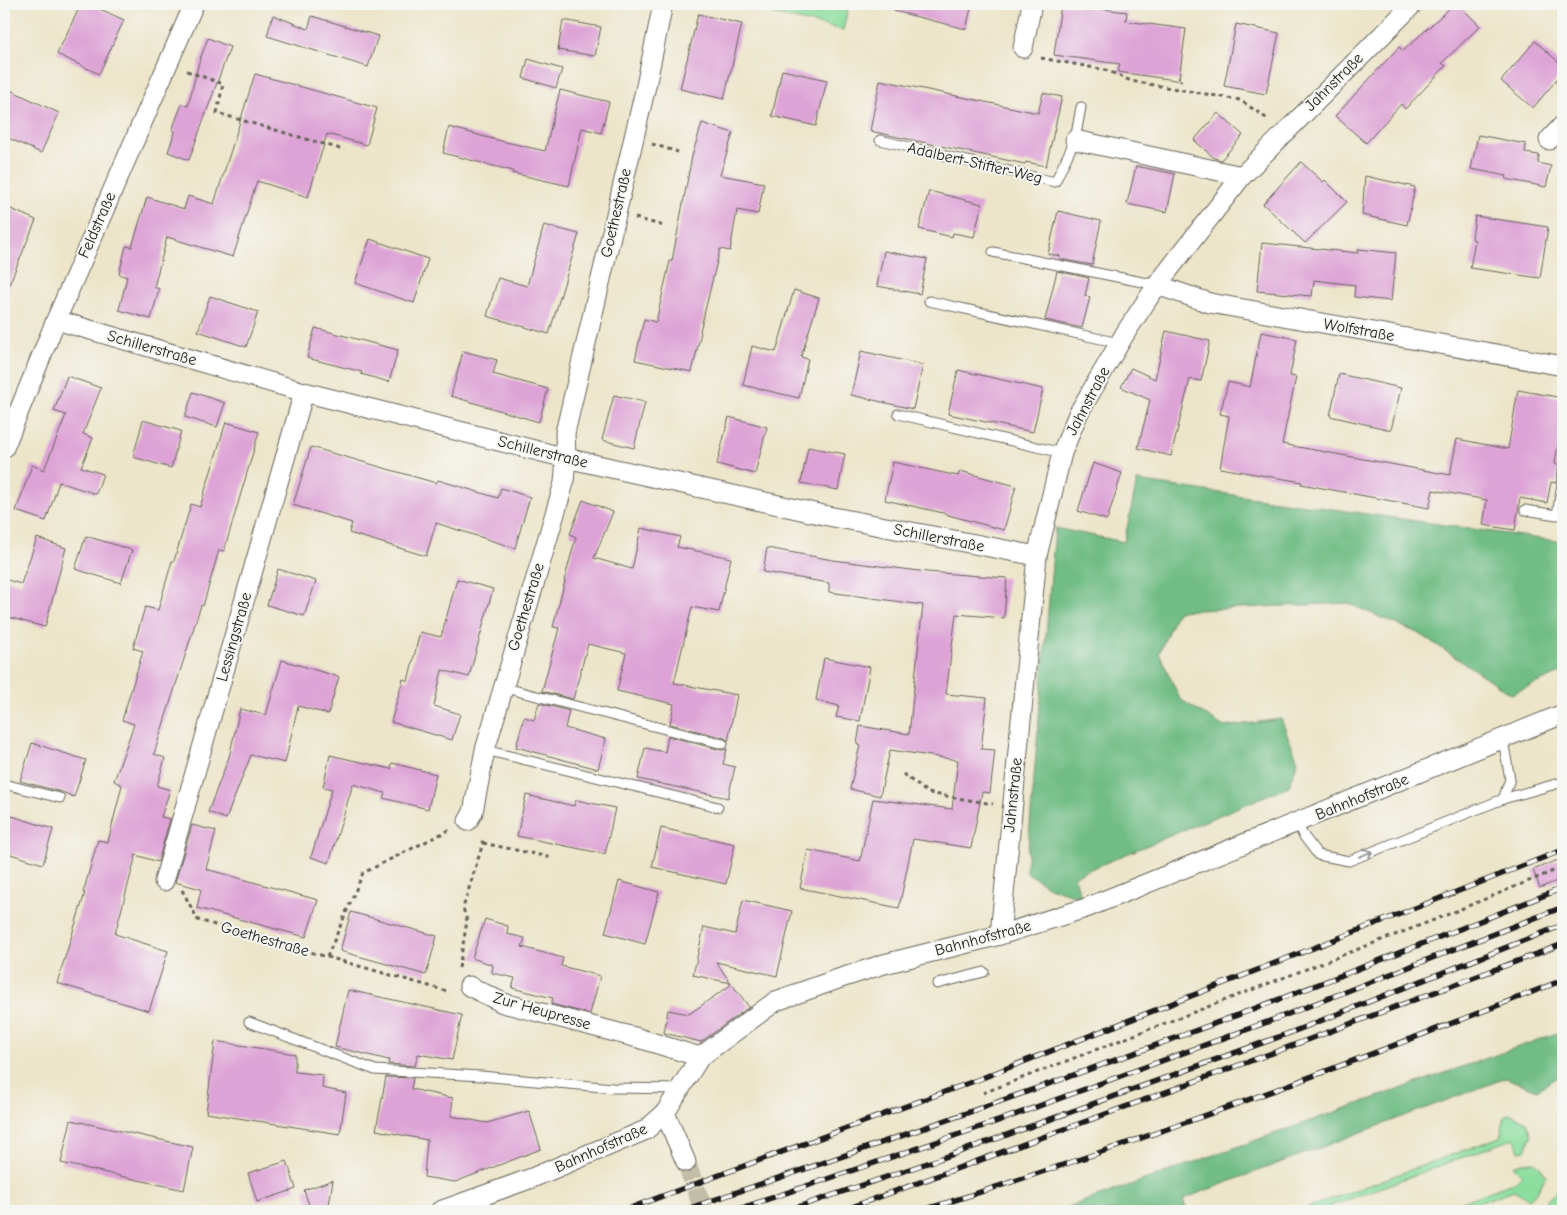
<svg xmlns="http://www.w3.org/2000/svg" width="1567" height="1215" viewBox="0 0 1567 1215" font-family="'Comic Neue',sans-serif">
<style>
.green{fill:#8cde9e;stroke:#547d5d}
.forest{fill:#71bd85;stroke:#466c50}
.building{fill:#dda3d6}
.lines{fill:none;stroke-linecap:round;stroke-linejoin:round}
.street-tunnel{stroke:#c2bda6;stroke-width:19;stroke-dasharray:19 9;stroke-linecap:butt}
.lane-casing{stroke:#656259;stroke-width:11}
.street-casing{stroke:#656259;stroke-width:21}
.path{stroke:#656259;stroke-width:3;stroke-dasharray:4 4;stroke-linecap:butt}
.lane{stroke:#fff;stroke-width:9}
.street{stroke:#fff;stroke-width:19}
.rail-casing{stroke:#1c1c1c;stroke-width:5.5}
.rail{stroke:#f6f6f2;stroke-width:4;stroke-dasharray:11;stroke-linecap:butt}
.oneway{stroke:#999}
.labels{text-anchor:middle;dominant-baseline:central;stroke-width:4;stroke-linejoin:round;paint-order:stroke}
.street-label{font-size:16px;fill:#1c1c1c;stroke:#f6f6f2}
</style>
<rect width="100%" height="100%" fill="#f6f6f2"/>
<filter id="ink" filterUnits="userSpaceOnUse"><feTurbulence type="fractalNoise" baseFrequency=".02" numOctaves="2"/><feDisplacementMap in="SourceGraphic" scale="10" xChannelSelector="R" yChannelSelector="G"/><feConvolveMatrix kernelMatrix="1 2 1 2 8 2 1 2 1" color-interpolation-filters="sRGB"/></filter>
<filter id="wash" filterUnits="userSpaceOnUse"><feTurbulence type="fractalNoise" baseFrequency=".0096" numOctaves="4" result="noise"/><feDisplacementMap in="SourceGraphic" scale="20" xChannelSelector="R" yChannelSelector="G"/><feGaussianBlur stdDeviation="1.12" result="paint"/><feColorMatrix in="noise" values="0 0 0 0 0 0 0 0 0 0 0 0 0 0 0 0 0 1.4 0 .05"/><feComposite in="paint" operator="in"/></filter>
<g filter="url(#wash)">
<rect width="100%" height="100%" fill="#ece5c9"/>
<g class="green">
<polygon points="727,4 849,4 843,30"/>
<polygon points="1510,1114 1527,1122 1532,1135 1525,1150 1519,1151 1515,1138 1317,1211 1298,1211 1500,1137 1505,1116"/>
<polygon points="1534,1162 1541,1167 1546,1176 1538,1191 1529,1199 1514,1190 1456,1211 1438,1211 1515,1182 1522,1175 1513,1166 1522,1163"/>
<polygon points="1563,1185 1563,1211 1538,1211 1556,1190"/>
</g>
<g class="forest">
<polygon points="1137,481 1563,542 1563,672 1511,694 1420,634 1347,603 1177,611 1159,653 1180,699 1224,727 1281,719 1298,761 1289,786 1074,876 1082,898 1049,887 1026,872 1055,528 1124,542"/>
<polygon points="1563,1031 1563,1074 1537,1090 1506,1078 1183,1199 1187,1211 1057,1211"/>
</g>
<g id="blocks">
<g class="building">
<polygon points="81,4 89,4 124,20 99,74 57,54"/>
<polygon points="894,4 972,4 966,29 894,11"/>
<polygon points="1061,4 1127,12 1126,21 1186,29 1179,78 1178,77 1182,81 1118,72 1120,64 1054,55"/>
<polygon points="1454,4 1458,4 1480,26 1442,63 1446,66 1405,109 1401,104 1366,143 1335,116 1399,47 1403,51"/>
<polygon points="698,14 742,24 724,99 680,89"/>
<polygon points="273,15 308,29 312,16 378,36 368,67 267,36"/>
<polygon points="563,20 601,27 595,56 558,50"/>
<polygon points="1236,24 1279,33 1266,94 1224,86"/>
<polygon points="208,38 230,47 189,160 168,152 175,131 172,130 182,104 188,106 199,62"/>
<polygon points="1535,41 1563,66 1563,72 1533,108 1501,81"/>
<polygon points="528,59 562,69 556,88 523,78"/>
<polygon points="782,70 827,80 816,126 772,116"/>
<polygon points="255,74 377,108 367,145 327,134 308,197 257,181 233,257 167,237 154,287 159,289 151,319 119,310 127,277 119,274 126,246 132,247 147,197 184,209 188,196 214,204"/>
<polygon points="880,80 1038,113 1043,93 1062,97 1046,166 1026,162 1025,164 870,131"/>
<polygon points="4,87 59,113 41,153 4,136"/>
<polygon points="560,90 609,102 601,133 582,128 569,186 512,173 513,171 443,153 449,127 493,139 545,151"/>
<polygon points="1218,113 1243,135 1221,160 1214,158 1194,140"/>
<polygon points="702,123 733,133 720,175 764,183 758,214 737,210 730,251 720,249 700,331 701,332 692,372 635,360 644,319 656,322 670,261 672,261 692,156"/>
<polygon points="1478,135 1526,144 1525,153 1539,155 1538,163 1551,166 1546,187 1506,179 1507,176 1471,169"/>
<polygon points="1301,162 1323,182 1325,180 1347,202 1305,243 1263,204"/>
<polygon points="1136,166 1175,174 1167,212 1127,204"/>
<polygon points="1365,176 1415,187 1407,225 1362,215"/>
<polygon points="929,191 982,204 974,237 953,233 952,237 919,229"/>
<polygon points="4,206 36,220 4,297"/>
<polygon points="1058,211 1101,221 1092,265 1060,259 1060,256 1048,254"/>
<polygon points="1475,216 1548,227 1540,278 1470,268 1475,240 1472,239"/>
<polygon points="544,225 579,234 549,334 487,316 498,278 527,286"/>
<polygon points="370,239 428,259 414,303 355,283"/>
<polygon points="1262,243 1358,253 1358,249 1396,253 1391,301 1354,297 1355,285 1314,280 1312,296 1257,291"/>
<polygon points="884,251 927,259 920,294 877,286"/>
<polygon points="1057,271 1089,278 1085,296 1090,297 1082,328 1045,320"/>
<polygon points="794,290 819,298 801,357 808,359 799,398 743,385 752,346 776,352"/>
<polygon points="210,296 258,312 246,347 198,331"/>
<polygon points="315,328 398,350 389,382 361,374 362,372 307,358"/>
<polygon points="1166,331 1210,341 1201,381 1190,379 1171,456 1138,448 1150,400 1121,387 1131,368 1155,379"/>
<polygon points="1261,332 1297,339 1290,376 1296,377 1282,444 1450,475 1457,439 1508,449 1518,390 1563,398 1563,413 1555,464 1559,465 1556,483 1551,482 1547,503 1520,498 1515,530 1483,525 1487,500 1433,490 1429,508 1301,484 1302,482 1220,468 1229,416 1220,414 1228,382 1250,387"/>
<polygon points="463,351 497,360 493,374 548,389 539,422 451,396"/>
<polygon points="861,351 923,365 913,409 851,395"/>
<polygon points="958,370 1043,389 1033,432 948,414"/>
<polygon points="1339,374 1401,388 1391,430 1330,416"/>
<polygon points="67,376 101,388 83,434 93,438 81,467 103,474 96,494 59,482 46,521 16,511 32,465 44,470 66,415 54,411"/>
<polygon points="193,392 225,403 217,427 185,417"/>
<polygon points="614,395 645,402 634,448 602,440"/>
<polygon points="729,417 767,427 755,474 717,464"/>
<polygon points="143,420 181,431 171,468 133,457"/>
<polygon points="226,422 259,432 224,551 219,550 203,606 201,605 154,754 165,758 157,786 170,790 161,817 170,819 158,862 136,855 115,934 168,951 149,1011 57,983 85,893 83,893 98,840 108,842 122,785 114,781 134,724 122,720 143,651 133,648 145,607 158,610 172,561 174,561 191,504 200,507"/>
<polygon points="311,447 436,483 438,480 498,498 501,488 530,497 515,548 436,523 426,556 349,533 352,523 293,505"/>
<polygon points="808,447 845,454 838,490 801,483"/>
<polygon points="893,462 958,476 960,471 1016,486 1004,530 948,515 948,514 885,500"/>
<polygon points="1093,463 1122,473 1107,520 1078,511"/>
<polygon points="583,500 613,512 594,558 632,569 641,528 680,537 677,547 731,558 719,612 692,607 674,683 737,695 728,741 725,738 670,724 674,704 617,691 626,653 588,644 573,699 542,691 559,628 553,627 565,581 564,581 576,537 570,534"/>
<polygon points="86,536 132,550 121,583 75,569"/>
<polygon points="37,538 66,548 45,627 4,616 4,579 21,584"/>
<polygon points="767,548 833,560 927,572 1007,578 1004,618 956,614 946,694 987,698 981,749 995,750 990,793 982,792 971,848 913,839 899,908 800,888 808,850 860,861 873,799 952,809 958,760 890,750 880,796 850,789 860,745 857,744 860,726 909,734 923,605 829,592 829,583 763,572"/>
<polygon points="278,569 316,581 304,616 267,605"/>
<polygon points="457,579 493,589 469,677 442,670 434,706 460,714 452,740 391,722 403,679 408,681 420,632 441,637"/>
<polygon points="824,658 870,667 860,721 836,717 839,706 816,700"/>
<polygon points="282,660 339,677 328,714 298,706 285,763 251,755 226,819 208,812 229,757 240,709 266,715"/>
<polygon points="539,703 569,711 565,728 606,739 598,769 516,747 524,717 534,720"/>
<polygon points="668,736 721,750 727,749 723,764 735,767 728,798 638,779 645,748 665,752"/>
<polygon points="32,743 86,760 74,797 62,792 20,781"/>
<polygon points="330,755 391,769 392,763 436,774 428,809 383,798 385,793 353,784 329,863 311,857 332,789 323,787"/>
<polygon points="526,795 574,806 576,800 615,808 605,854 517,836"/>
<polygon points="12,816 53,829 43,864 4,852 4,844"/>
<polygon points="192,825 216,831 206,869 318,900 306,937 197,908 201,889 175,882"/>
<polygon points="661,828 735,844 726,884 652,867"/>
<polygon points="1563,858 1563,878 1540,888 1533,870"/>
<polygon points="619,881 659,892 645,944 605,933"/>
<polygon points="743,900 792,911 777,976 716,962 731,983 693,975 704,927 735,934"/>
<polygon points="351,912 437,936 426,975 340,951"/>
<polygon points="485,919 508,926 507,934 525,938 522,947 563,958 561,966 600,976 590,1014 551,1004 553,998 512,988 515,978 492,973 493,965 472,958"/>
<polygon points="732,984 749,1007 701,1042 664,1033 668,1010 689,1014"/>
<polygon points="348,990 462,1015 452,1060 418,1054 415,1066 388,1064 389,1060 335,1047"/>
<polygon points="215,1041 295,1054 295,1072 323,1075 322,1088 346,1093 340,1134 206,1113"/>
<polygon points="386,1077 413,1078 411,1089 453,1098 451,1116 487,1123 529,1111 541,1149 455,1182 424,1177 427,1140 376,1130"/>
<polygon points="71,1120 193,1147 184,1190 61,1163"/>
<polygon points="287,1161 296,1189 257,1202 248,1173"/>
<polygon points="333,1180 328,1211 311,1211 304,1190"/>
</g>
</g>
</g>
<g filter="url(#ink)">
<use href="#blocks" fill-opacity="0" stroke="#656259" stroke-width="1"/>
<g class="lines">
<polyline class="street-tunnel" points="686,1162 704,1211"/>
<defs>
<g id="lane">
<polyline points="880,140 1055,182 1075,140 1081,107"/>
<polyline points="993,252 1157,285"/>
<polyline points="929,301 1119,343"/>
<polyline points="898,414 1062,453"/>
<polyline points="1525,510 1557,515 1563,478"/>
<polyline points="502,687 723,744"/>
<polyline points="485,750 718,807"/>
<polyline points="4,784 60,798"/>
<polyline points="1503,799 1563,782"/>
<polyline points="1297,823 1303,835 1318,855 1349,861 1503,799 1510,779 1503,740"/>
<polyline points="937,984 984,972"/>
<polyline points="249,1022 375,1070 481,1076 613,1088 681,1089"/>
</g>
<g id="street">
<polyline points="1023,48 1032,4"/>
<polyline points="1075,140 1242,176"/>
<polyline points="1549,140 1563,125"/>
<polyline points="1157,285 1210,303 1563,366"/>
<polyline points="56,320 304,392 566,458 828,516 1037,556"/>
<polyline points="4,448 56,320 194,4"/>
<polyline points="468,821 473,812 485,750 564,483 566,458 565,433 646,86 663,4"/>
<polyline points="164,881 304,392"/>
<polyline points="1000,935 1037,556 1062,453 1078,414 1126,332 1157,285 1242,176 1413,4"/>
<polyline points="469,986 503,1003 638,1038 700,1057"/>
<polyline points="665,1113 686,1162"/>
<polyline points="440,1211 532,1178 646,1130 665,1113 700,1057 776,1001 838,979 884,964 1000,935 1086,908 1563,714"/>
</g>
</defs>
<use href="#lane" class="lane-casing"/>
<use href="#street" class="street-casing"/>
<g class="path">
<polyline points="1041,58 1106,70 1131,81 1240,100 1269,120"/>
<polyline points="187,71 223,84 217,113 344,150"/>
<polyline points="652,144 678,152"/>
<polyline points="635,218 664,226"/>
<polyline points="903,774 928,793 993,804"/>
<polyline points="483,843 553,858"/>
<polyline points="182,890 198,920 450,992"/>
<polyline points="327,957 363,873 449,830"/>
<polyline points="459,968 467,921 463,908 483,843 480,837"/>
<polyline points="983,1093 1434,920 1563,867"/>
</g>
<use href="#lane" class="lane"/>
<use href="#street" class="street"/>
<defs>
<g id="rail">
<polyline points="622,1211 977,1080 1563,850"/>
<path d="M681 1211C851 1154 1021 1095 1189 1033 1315 987 1439 937 1563 888"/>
<polyline points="733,1211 1001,1120 1278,1018 1563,907"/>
<polyline points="786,1211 951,1155 1287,1034 1563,925"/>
<polyline points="841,1211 1286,1048 1563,944"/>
<path d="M920 1211C1138 1144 1351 1063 1563 980"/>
</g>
</defs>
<use href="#rail" class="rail-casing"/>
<use href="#rail" class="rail"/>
</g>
<defs><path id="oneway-shaft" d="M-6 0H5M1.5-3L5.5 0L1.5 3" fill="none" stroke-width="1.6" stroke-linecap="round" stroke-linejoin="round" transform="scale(1.25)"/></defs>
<use class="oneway" href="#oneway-shaft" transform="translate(1366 854) rotate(-22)"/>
</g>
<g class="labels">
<g class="street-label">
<text transform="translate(1334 82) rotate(-45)">Jahnstraße</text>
<text transform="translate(975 163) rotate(13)">Adalbert-Stifter-Weg</text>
<text transform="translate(616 213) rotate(-77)">Goethestraße</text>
<text transform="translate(97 225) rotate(-66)">Feldstraße</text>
<text transform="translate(1359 330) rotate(10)">Wolfstraße</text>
<text transform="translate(152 348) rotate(16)">Schillerstraße</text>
<text transform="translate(1088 401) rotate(-62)">Jahnstraße</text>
<text transform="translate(543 452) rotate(14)">Schillerstraße</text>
<text transform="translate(939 538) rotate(11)">Schillerstraße</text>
<text transform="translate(526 607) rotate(-73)">Goethestraße</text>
<text transform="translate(234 637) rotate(-74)">Lessingstraße</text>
<text transform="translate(1013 795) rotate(-84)">Jahnstraße</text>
<text transform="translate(1362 797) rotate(-22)">Bahnhofstraße</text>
<text transform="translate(983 938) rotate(-15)">Bahnhofstraße</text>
<text transform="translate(265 939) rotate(16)">Goethestraße</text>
<text transform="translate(542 1011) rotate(16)">Zur Heupresse</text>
<text transform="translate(601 1148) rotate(-24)">Bahnhofstraße</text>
</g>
</g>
<rect width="1567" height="1215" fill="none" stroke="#f6f6f2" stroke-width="20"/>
</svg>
